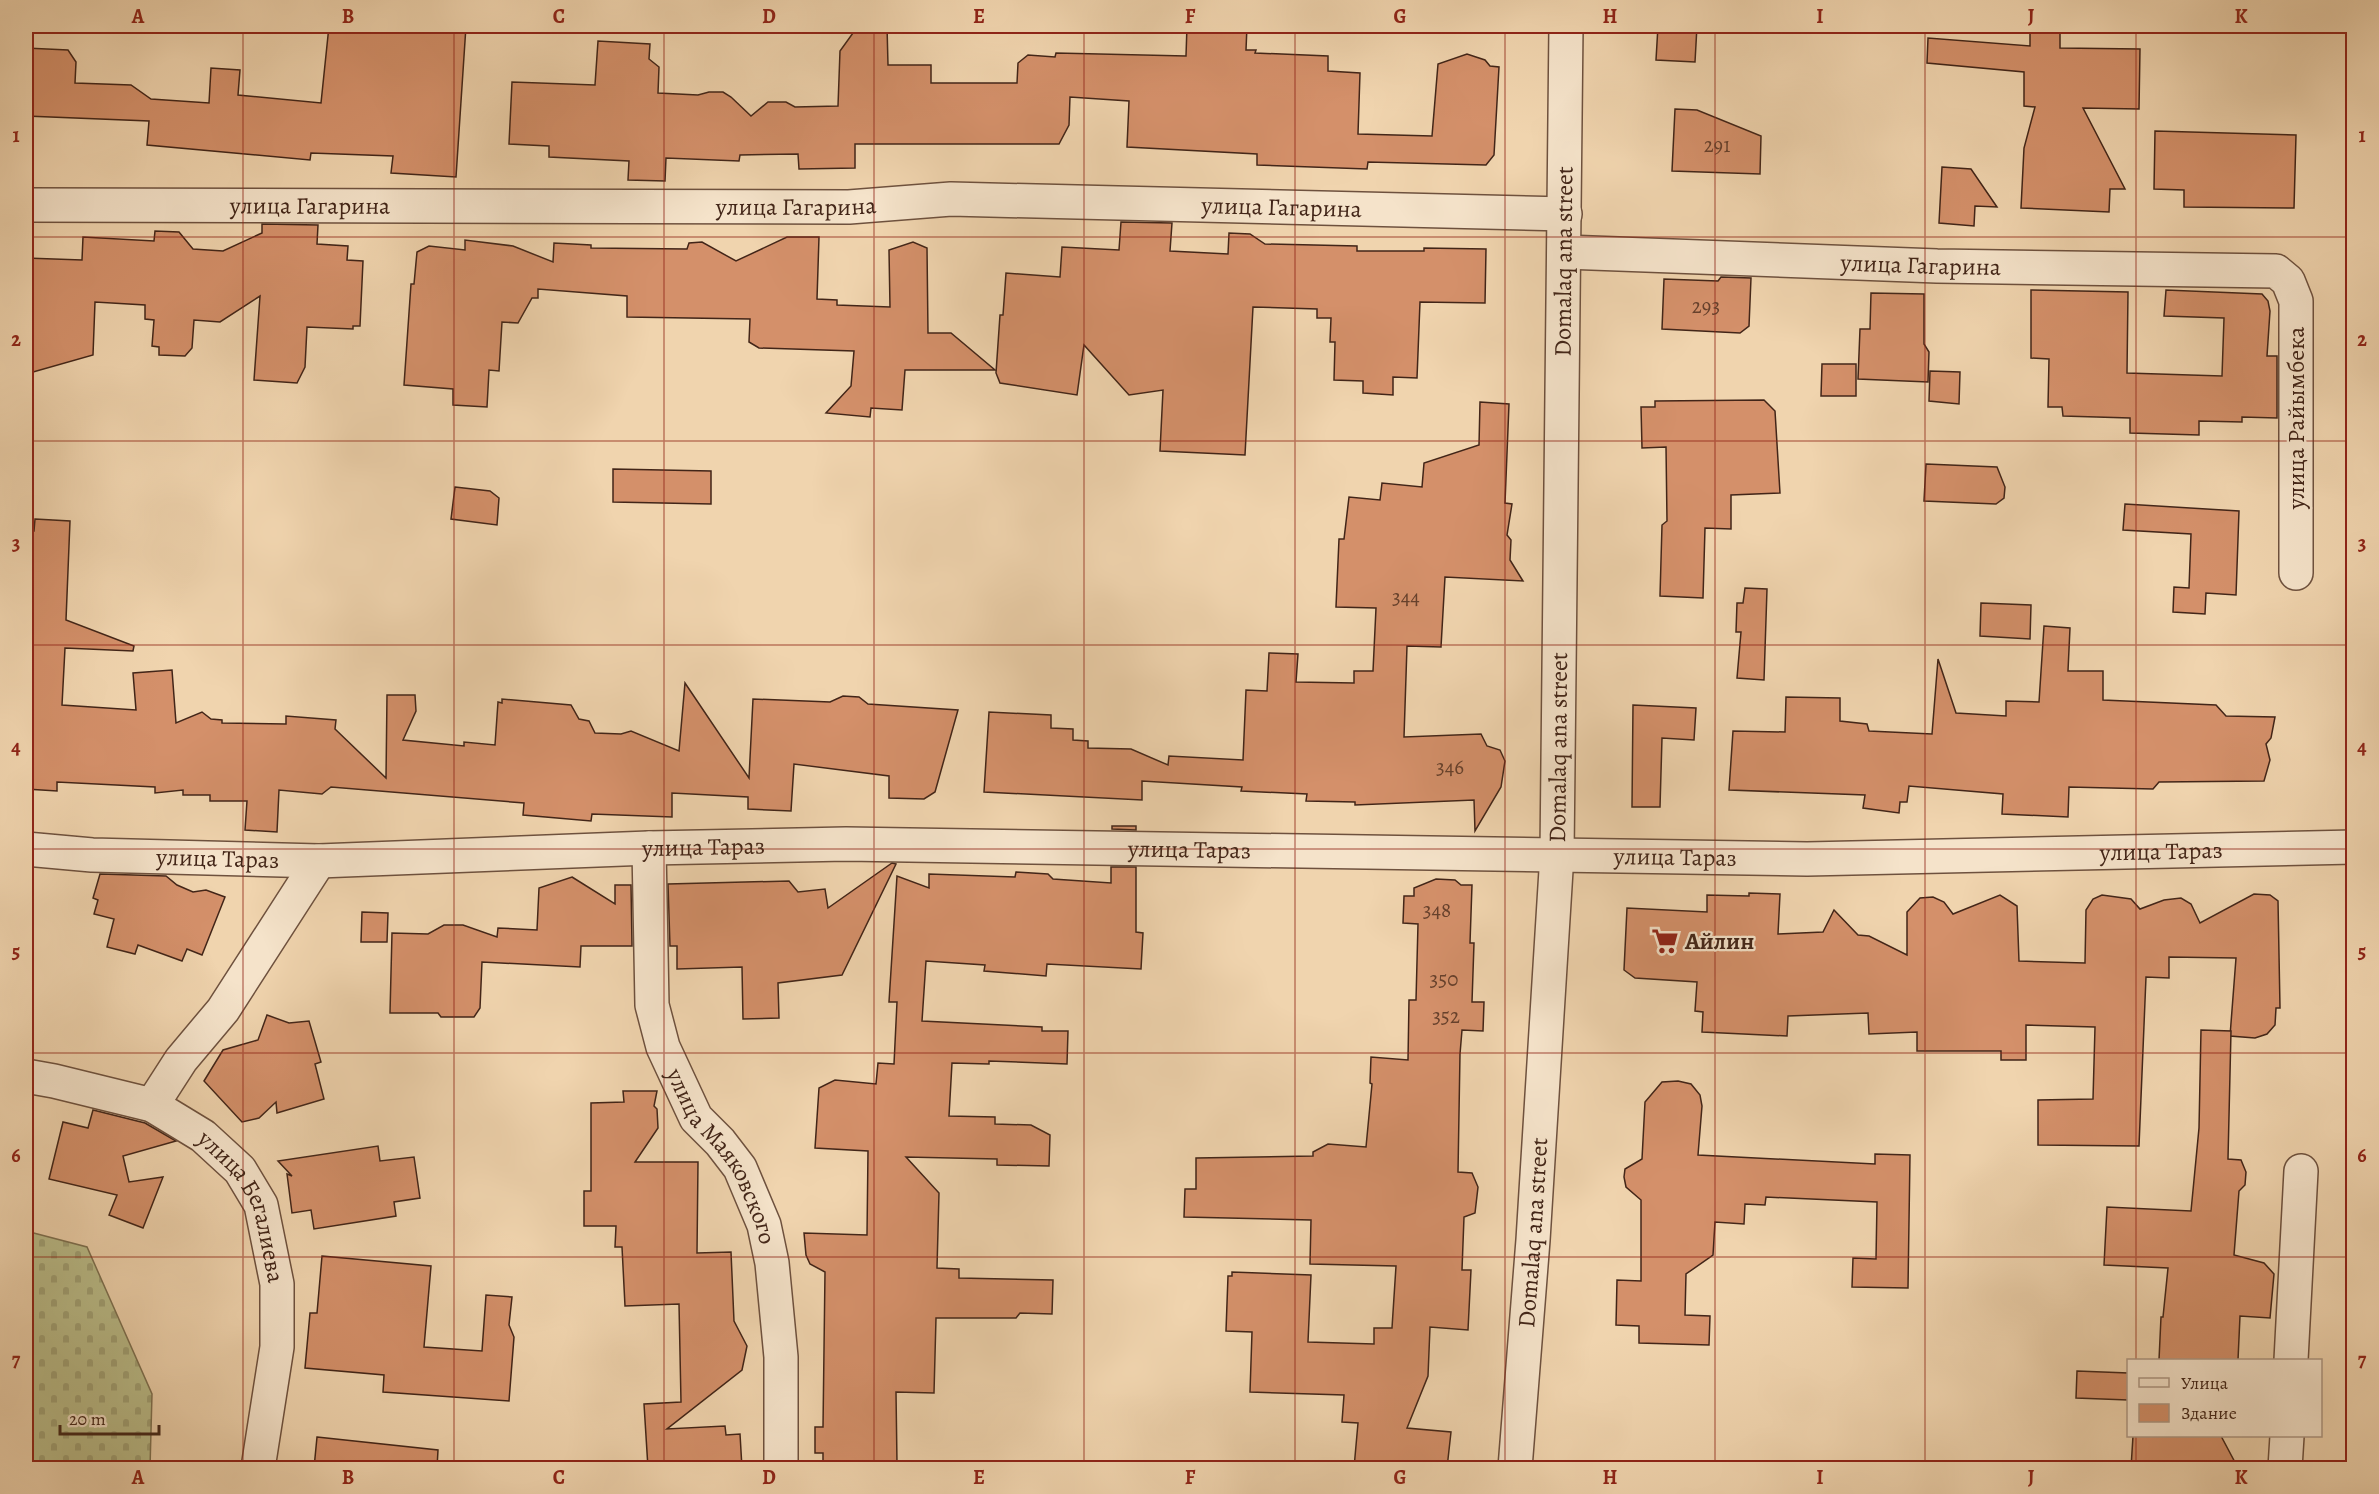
<svg xmlns="http://www.w3.org/2000/svg" width="2379" height="1494" viewBox="0 0 2379 1494" font-family="Alegreya,serif">
<style>
.cemetery{fill:url(#cemetery-stones);stroke:#7e7151;stroke-width:1.5}
.building{fill:#d4906a;stroke:#422518;stroke-width:1.5}
.lines{fill:none;stroke-linecap:round;stroke-linejoin:round}
.street-casing{stroke:#6e513e;stroke-width:36}
.street{stroke:#f5e3ca;stroke-width:33}
.grid{fill:none;stroke:#8f2418;stroke-width:1.5;stroke-opacity:0.55}
.labels{text-anchor:middle;dominant-baseline:central;stroke-width:4.5;stroke-linejoin:round;paint-order:stroke}
.number-label{font-size:21px;fill:#66402c}
.street-label{font-size:24px;fill:#422518;stroke:#f5e3ca}
.poi-label{font-size:24px;font-weight:bold;fill:#422518;stroke:#f5e3ca;text-anchor:start}
.neatline{fill:none;stroke:#8f2418;stroke-width:2}
.grid-label{font-size:20px;text-anchor:middle;font-weight:bold;fill:#8f2418}
</style>
<defs>
<pattern id="cemetery-stones" width="16" height="16" patternUnits="userSpaceOnUse" patternTransform="scale(1.5)"><rect width="16" height="16" fill="#babd8a"/><path d="M2 7V4a2 2 0 0 1 4 0v3zM10 15v-3a2 2 0 0 1 4 0v3z" fill="#a1a276"/></pattern>
</defs>
<rect width="100%" height="100%" fill="#f0d4ae"/>
<filter id="stains"><feTurbulence type="fractalNoise" baseFrequency=".00333" numOctaves="4"/><feColorMatrix values="0 0 0 0 .2 0 0 0 0 .09 0 0 0 0 .02 0 0 0 .5 -.17"/></filter>
<radialGradient id="worn" r=".72"><stop offset=".6" stop-color="#630" stop-opacity="0"/><stop offset="1" stop-color="#630" stop-opacity=".3"/></radialGradient>
<polygon class="cemetery" points="26,1231 87,1247 152,1394 150,1468 26,1468"/>
<g class="building">
<polygon points="329,26 466,26 456,177 391,173 393,156 311,153 310,160 147,145 149,121 26,116 26,48 68,50 76,62 75,83 131,85 151,99 209,103 211,68 240,70 238,95 321,103"/>
<polygon points="858,26 887,26 888,65 931,65 931,83 1017,83 1018,63 1028,55 1055,57 1056,53 1186,56 1187,26 1247,26 1246,50 1256,50 1255,53 1328,56 1328,71 1360,73 1358,134 1432,136 1438,64 1467,54 1485,60 1490,66 1499,67 1494,155 1486,165 1368,162 1367,169 1257,165 1257,154 1127,147 1129,101 1070,97 1069,125 1059,144 855,144 855,168 799,169 798,154 740,155 739,161 666,158 665,181 628,180 629,161 549,157 549,146 509,144 512,82 595,85 598,41 650,44 649,59 659,67 658,93 698,95 709,92 723,92 731,97 751,116 768,102 786,102 795,107 838,106 840,51"/>
<polygon points="1658,26 1697,26 1695,62 1656,60"/>
<polygon points="2030,26 2060,26 2060,48 2140,49 2139,109 2083,108 2125,189 2110,189 2109,212 2021,208 2024,148 2035,107 2024,106 2024,72 1927,63 1928,38 2030,46"/>
<polygon points="1675,109 1697,110 1761,136 1760,174 1672,171"/>
<polygon points="2155,131 2296,135 2294,208 2184,207 2184,190 2154,189"/>
<polygon points="1942,167 1971,169 1997,207 1975,206 1974,226 1939,223"/>
<polygon points="1121,222 1172,223 1170,251 1228,254 1229,233 1250,234 1265,244 1357,246 1357,251 1424,251 1424,248 1486,249 1485,303 1420,302 1417,378 1393,377 1393,395 1363,393 1363,381 1334,380 1335,342 1330,342 1331,318 1317,318 1317,309 1253,307 1245,455 1160,451 1163,390 1129,395 1084,345 1077,395 1000,383 996,373 1000,315 1003,315 1006,273 1060,277 1062,247 1119,250"/>
<polygon points="262,224 318,225 317,244 348,246 347,260 363,261 360,326 353,326 353,329 307,327 305,367 297,383 254,380 260,296 220,322 194,320 192,348 185,356 159,355 159,347 152,346 154,320 145,319 145,305 95,302 93,355 26,374 26,258 82,260 83,237 154,241 155,231 179,232 193,249 223,251 262,233"/>
<polygon points="787,237 819,237 817,299 837,300 837,305 890,307 889,250 913,242 927,248 928,333 951,333 995,370 905,370 902,410 871,408 870,417 826,413 851,386 854,351 759,348 749,342 750,319 627,317 627,296 538,289 538,298 532,298 518,323 502,322 499,371 489,370 487,407 453,405 453,389 404,385 411,284 414,284 417,252 429,246 465,250 465,240 513,246 553,262 554,243 591,245 591,248 687,249 689,243 702,242 736,261"/>
<polygon points="1721,277 1751,278 1749,326 1740,333 1662,329 1664,279 1718,281"/>
<polygon points="2031,290 2128,292 2127,373 2222,376 2224,318 2164,316 2166,290 2262,294 2268,301 2270,311 2267,356 2277,356 2277,418 2242,417 2242,422 2199,421 2199,435 2130,433 2130,418 2063,416 2062,407 2048,407 2049,359 2031,358"/>
<polygon points="1871,293 1924,294 1924,344 1929,352 1928,382 1858,379 1860,329 1870,329"/>
<polygon points="1822,364 1856,364 1856,396 1821,396"/>
<polygon points="1930,371 1960,372 1959,404 1929,401"/>
<polygon points="1764,400 1775,411 1780,493 1731,495 1731,529 1705,528 1703,598 1660,596 1662,525 1667,521 1666,447 1642,448 1641,407 1655,407 1655,401"/>
<polygon points="1480,402 1509,404 1505,503 1512,504 1507,535 1511,540 1510,560 1523,581 1445,577 1441,647 1407,646 1404,737 1481,734 1487,746 1500,750 1505,761 1501,787 1475,831 1474,800 1355,805 1355,802 1306,801 1307,794 1241,791 1242,787 1142,781 1142,800 984,792 989,712 1051,715 1051,728 1073,729 1073,740 1088,741 1088,748 1131,749 1168,765 1169,756 1243,760 1246,690 1267,691 1269,653 1298,654 1296,682 1354,683 1354,671 1373,671 1376,608 1336,607 1339,539 1344,539 1349,497 1380,500 1382,483 1422,487 1424,463 1479,445"/>
<polygon points="1926,464 1997,467 2005,487 2004,498 1996,504 1924,501"/>
<polygon points="613,469 711,471 711,504 613,502"/>
<polygon points="455,487 490,491 499,498 497,525 451,519"/>
<polygon points="2125,504 2239,511 2236,595 2206,593 2205,614 2173,612 2174,587 2189,588 2191,534 2123,530"/>
<polygon points="35,519 70,521 66,620 134,646 133,651 65,648 62,705 136,710 133,673 172,670 176,723 202,712 211,719 222,720 222,723 286,724 286,716 336,720 335,729 386,778 387,695 415,695 416,711 403,740 464,746 464,742 495,745 498,702 502,703 502,699 571,705 579,719 589,721 595,733 621,734 631,731 679,751 685,683 749,778 753,699 830,702 843,696 859,697 868,704 958,710 935,792 924,799 889,798 889,776 794,764 791,811 748,809 748,797 672,793 672,817 592,814 591,821 523,815 524,803 331,787 322,794 279,790 277,832 245,830 247,801 210,801 210,795 183,795 183,790 155,793 155,787 57,782 57,791 26,789 26,617 27,617 31,531 34,531"/>
<polygon points="1745,588 1767,589 1764,680 1737,678 1741,632 1736,632 1737,603 1743,603"/>
<polygon points="1981,603 2031,605 2030,639 1980,636"/>
<polygon points="2044,626 2070,628 2068,671 2103,671 2103,700 2216,705 2226,716 2275,717 2271,738 2266,744 2270,760 2264,781 2159,782 2153,789 2069,787 2068,817 2002,814 2003,794 1909,786 1907,802 1900,802 1899,813 1863,808 1865,795 1729,790 1733,731 1785,732 1786,697 1840,698 1840,721 1867,724 1869,731 1932,734 1938,659 1956,713 2006,716 2006,701 2039,702"/>
<polygon points="1633,705 1696,708 1694,740 1662,738 1660,807 1632,807"/>
<polygon points="1112,826 1136,826 1136,830 1112,829"/>
<polygon points="892,863 896,864 842,975 778,983 779,1018 743,1019 742,967 677,969 677,946 670,946 668,884 789,881 798,892 825,889 828,908"/>
<polygon points="1111,867 1136,867 1136,932 1143,933 1141,969 1047,964 1046,976 984,971 985,965 926,961 922,1021 1042,1027 1042,1031 1068,1031 1067,1064 989,1061 989,1064 952,1063 949,1116 995,1117 995,1124 1031,1125 1050,1135 1049,1166 997,1165 997,1159 906,1157 939,1193 937,1268 959,1269 959,1278 1053,1280 1052,1314 1020,1313 1016,1318 936,1318 934,1393 896,1392 897,1463 869,1464 869,1468 823,1468 823,1453 815,1453 815,1427 823,1427 825,1272 810,1264 806,1255 804,1233 867,1235 868,1151 815,1148 819,1088 835,1080 876,1084 878,1063 894,1064 897,1002 889,1002 897,876 929,888 929,874 1015,877 1016,872 1048,874 1053,879 1111,883"/>
<polygon points="100,874 166,876 177,885 193,892 206,890 225,897 202,955 187,949 182,961 138,945 135,954 107,947 114,919 94,914 98,900 93,898"/>
<polygon points="572,877 615,904 615,885 631,885 632,946 581,946 580,967 482,962 480,1008 474,1017 441,1017 438,1013 390,1013 392,933 428,934 444,925 463,925 497,937 498,928 537,930 539,888"/>
<polygon points="1436,879 1455,880 1461,885 1472,885 1470,943 1474,943 1472,1002 1484,1002 1483,1031 1462,1030 1460,1054 1458,1172 1472,1173 1478,1187 1475,1213 1464,1217 1462,1270 1471,1270 1468,1330 1430,1327 1428,1376 1407,1428 1451,1432 1447,1468 1354,1468 1358,1423 1342,1422 1344,1395 1250,1392 1252,1332 1226,1331 1228,1276 1232,1276 1232,1272 1311,1275 1308,1342 1374,1344 1374,1328 1392,1328 1396,1266 1310,1264 1311,1220 1184,1217 1185,1189 1196,1189 1196,1158 1313,1156 1313,1152 1328,1144 1366,1147 1372,1084 1370,1083 1371,1057 1408,1060 1409,1000 1416,1000 1418,924 1403,923 1404,896 1414,896 1414,888"/>
<polygon points="1749,893 1780,894 1778,934 1823,932 1834,910 1858,935 1869,936 1907,955 1907,912 1920,898 1933,897 1944,902 1953,914 2000,895 2017,906 2019,961 2085,963 2086,910 2093,899 2102,895 2131,899 2140,909 2164,900 2181,898 2191,904 2200,923 2254,894 2270,895 2278,901 2280,1008 2276,1008 2275,1025 2267,1034 2255,1038 2230,1036 2236,958 2169,957 2169,978 2146,977 2139,1146 2038,1145 2038,1100 2093,1099 2095,1027 2026,1025 2026,1060 2001,1060 2001,1051 1917,1051 1917,1032 1869,1034 1868,1013 1788,1016 1787,1036 1702,1032 1703,1012 1695,1011 1697,982 1635,978 1624,970 1627,908 1707,912 1707,895 1749,896"/>
<polygon points="362,912 388,913 387,942 361,942"/>
<polygon points="267,1015 289,1023 309,1021 321,1062 315,1064 324,1099 277,1113 276,1102 259,1118 242,1122 204,1081 223,1050 258,1040"/>
<polygon points="2201,1030 2231,1031 2228,1159 2241,1160 2246,1172 2245,1185 2239,1191 2234,1255 2264,1263 2274,1274 2270,1318 2240,1316 2238,1360 2159,1360 2161,1317 2163,1317 2168,1268 2104,1265 2107,1207 2191,1211 2199,1128"/>
<polygon points="1678,1081 1691,1084 1700,1095 1702,1106 1698,1155 1875,1164 1875,1154 1910,1155 1908,1288 1852,1287 1853,1258 1876,1259 1877,1202 1766,1197 1765,1205 1745,1204 1744,1224 1715,1222 1713,1255 1686,1274 1685,1315 1710,1316 1709,1345 1639,1343 1639,1326 1616,1325 1617,1280 1641,1281 1641,1200 1626,1187 1624,1177 1625,1169 1642,1159 1645,1102 1662,1082"/>
<polygon points="623,1091 657,1091 654,1106 657,1109 658,1128 635,1162 698,1162 697,1253 731,1252 734,1321 747,1346 742,1370 667,1429 725,1426 726,1435 740,1434 742,1468 648,1468 644,1404 681,1402 679,1304 625,1306 622,1247 615,1247 616,1226 584,1226 584,1191 591,1191 591,1103 624,1102"/>
<polygon points="93,1110 145,1123 176,1141 123,1156 129,1182 163,1177 143,1228 109,1215 117,1195 49,1179 63,1122 88,1128"/>
<polygon points="378,1146 380,1161 414,1157 420,1198 394,1202 396,1216 314,1229 311,1210 292,1213 287,1174 292,1176 278,1161"/>
<polygon points="322,1256 431,1266 424,1347 482,1351 486,1295 512,1297 509,1325 514,1337 509,1401 383,1392 384,1375 305,1368 310,1313 317,1313"/>
<polygon points="2077,1371 2128,1373 2128,1400 2076,1398"/>
<polygon points="2133,1436 2221,1436 2238,1468 2131,1468"/>
<polygon points="317,1437 438,1450 437,1468 314,1468"/>
</g>
<g class="lines">
<defs>
<g id="street">
<path id="s1" d="M26 205 849 207 951 199 1565 214"/>
<path id="s2" d="M1565 252 1937 266 2276 271 2288 281 2296 301V573"/>
<path id="s3" d="M649 848 652 1005 663 1047 696 1118 720 1142 740 1168 764 1225 772 1263 781 1357V1468"/>
<path id="s4" d="M26 849 92 855 319 861 649 848 846 844 1807 859 2354 847"/>
<path id="s5" d="M26 1076 54 1081 152 1105 203 1136 240 1170 261 1205 277 1284V1347L258 1468"/>
<polyline points="152,1105 181,1060 223,1010 319,861"/>
<polyline points="2291,1360 2301,1171"/>
<path id="s6" d="M1515 1468 1533 1240 1557 854 1566 26"/>
<polyline points="2285,1468 2287,1436"/>
</g>
</defs>
<use href="#street" class="street-casing"/>
<use href="#street" class="street"/>
</g>
<path class="grid" d="M243 26V1468M454 26V1468M664 26V1468M874 26V1468M1084 26V1468M1295 26V1468M1505 26V1468M1715 26V1468M1925 26V1468M2136 26V1360M26 237H2354M26 441H2354M26 645H2354M26 849H2354M26 1053H2354M26 1257H2354M2136 1436V1468"/>
<defs>
<symbol id="supermarket-bare" viewBox="-9 -9 18 18"><path d="M-6-5.5h2.5l.6 2H6L4.5 2H-2.5L-4.4-4H-6ZM-1.5 3.2a1.3 1.3 0 1 0 .1 0ZM3 3.2a1.3 1.3 0 1 0 .1 0Z" fill="#8f2418" stroke="#f5e3ca" stroke-width="2.5" paint-order="stroke"/></symbol>
</defs>
<g fill-rule="evenodd">
<use href="#supermarket-bare" x="1646" y="922" width="38" height="38"/>
</g>
<g class="labels">
<g class="number-label">
<text x="1717" y="145">291</text>
<text x="1706" y="306">293</text>
<text x="1406" y="597">344</text>
<text x="1450" y="767">346</text>
<text x="1437" y="910">348</text>
<text x="1444" y="979">350</text>
<text x="1446" y="1016">352</text>
</g>
<g class="street-label">
<text stroke="none"><textPath href="#s1" startOffset="770">улица Гагарина</textPath></text>
<text stroke="none"><textPath href="#s1" startOffset="1256">улица Гагарина</textPath></text>
<text stroke="none"><textPath href="#s1" startOffset="284">улица Гагарина</textPath></text>
<text stroke="none"><textPath href="#s6" startOffset="1208">Domalaq ana street</textPath></text>
<text stroke="none"><textPath href="#s2" startOffset="356">улица Гагарина</textPath></text>
<text transform="translate(2296 418) rotate(-90)">улица Райымбека</text>
<text stroke="none"><textPath href="#s6" startOffset="722">Domalaq ana street</textPath></text>
<text stroke="none"><textPath href="#s4" startOffset="678">улица Тараз</textPath></text>
<text stroke="none"><textPath href="#s4" startOffset="1164">улица Тараз</textPath></text>
<text stroke="none"><textPath href="#s4" startOffset="2136">улица Тараз</textPath></text>
<text stroke="none"><textPath href="#s4" startOffset="1650">улица Тараз</textPath></text>
<text stroke="none"><textPath href="#s4" startOffset="192">улица Тараз</textPath></text>
<text stroke="none"><textPath href="#s3" startOffset="326">улица Маяковского</textPath></text>
<text stroke="none"><textPath href="#s5" startOffset="273">улица Бегалиева</textPath></text>
<text stroke="none"><textPath href="#s6" startOffset="236">Domalaq ana street</textPath></text>
</g>
<g class="poi-label">
<text x="1685" y="941">Айлин</text>
</g>
</g>
<rect width="2379" height="1494" fill="none" stroke="#f0d4ae" stroke-width="66"/>
<rect x="2127" y="1359" width="195" height="78" fill="#f5e3ca" stroke="#ad9783" stroke-width="1.5"/>
<rect x="2139" y="1378" width="30" height="9" fill="#f5e3ca" stroke="#ad9783" stroke-width="1.5"/>
<text x="2181" y="1389" font-size="18" fill="#422518">Улица</text>
<rect x="2139" y="1404" width="30" height="18" fill="#d4906a" stroke="#ad9783" stroke-width="1.5"/>
<text x="2181" y="1419" font-size="18" fill="#422518">Здание</text>
<path d="M60 1425v9h99v-9" fill="none" stroke="#422518" stroke-width="3"/>
<text x="69" y="1425" font-size="18" fill="#422518" stroke="#f5e3ca" stroke-width="4.5" paint-order="stroke">20 m</text>
<rect x="33" y="33" width="2313" height="1428" class="neatline"/>
<g class="grid-label">
<text x="138" y="23">A</text>
<text x="348" y="23">B</text>
<text x="559" y="23">C</text>
<text x="769" y="23">D</text>
<text x="979" y="23">E</text>
<text x="1190" y="23">F</text>
<text x="1400" y="23">G</text>
<text x="1610" y="23">H</text>
<text x="1820" y="23">I</text>
<text x="2031" y="23">J</text>
<text x="2241" y="23">K</text>
<text x="16" y="142">1</text>
<text x="2362" y="142">1</text>
<text x="16" y="346">2</text>
<text x="2362" y="346">2</text>
<text x="16" y="550">3</text>
<text x="2362" y="550">3</text>
<text x="16" y="754">4</text>
<text x="2362" y="754">4</text>
<text x="16" y="958">5</text>
<text x="2362" y="958">5</text>
<text x="16" y="1162">6</text>
<text x="2362" y="1162">6</text>
<text x="16" y="1366">7</text>
<text x="2362" y="1366">7</text>
<text x="138" y="1484">A</text>
<text x="348" y="1484">B</text>
<text x="559" y="1484">C</text>
<text x="769" y="1484">D</text>
<text x="979" y="1484">E</text>
<text x="1190" y="1484">F</text>
<text x="1400" y="1484">G</text>
<text x="1610" y="1484">H</text>
<text x="1820" y="1484">I</text>
<text x="2031" y="1484">J</text>
<text x="2241" y="1484">K</text>
</g>
<rect width="100%" height="100%" filter="url(#stains)"/>
<rect width="100%" height="100%" fill="url(#worn)"/>
</svg>
